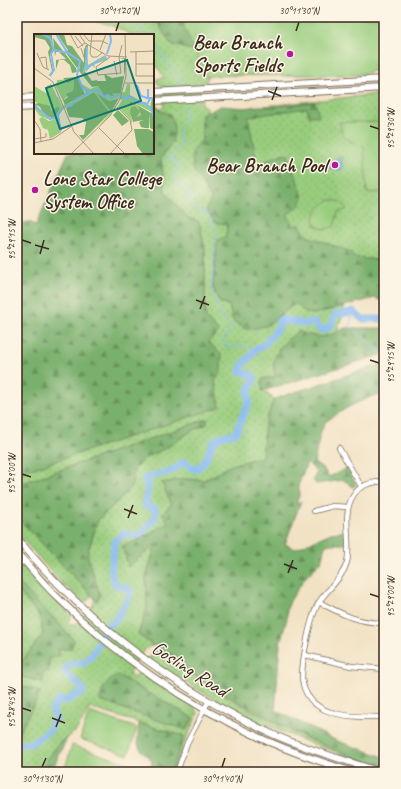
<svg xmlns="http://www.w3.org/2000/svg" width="401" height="789" viewBox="0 0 401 789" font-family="Caveat,sans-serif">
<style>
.grass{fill:url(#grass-dots);stroke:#6a7c4e;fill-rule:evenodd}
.forest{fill:url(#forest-firs);stroke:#5a6d46}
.pitch{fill:#99cd7e;stroke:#6a7c4e}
.water{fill:url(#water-waves);stroke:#607188}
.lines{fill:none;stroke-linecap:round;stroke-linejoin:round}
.stream{stroke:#84b8f2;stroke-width:1}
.river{stroke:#84b8f2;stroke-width:7}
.street-casing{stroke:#7b6a58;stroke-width:6}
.secondary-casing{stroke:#7b6a58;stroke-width:8}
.street{stroke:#fff;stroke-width:4.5}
.secondary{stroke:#fff;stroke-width:6}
.ticks{fill:none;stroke:#3b2a1e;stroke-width:1.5}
.poi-dot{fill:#b5179e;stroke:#fcf5e5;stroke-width:1.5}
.labels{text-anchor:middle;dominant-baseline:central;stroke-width:3;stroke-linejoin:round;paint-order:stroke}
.poi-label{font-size:20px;font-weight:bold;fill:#3b2a1e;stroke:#fcf5e5;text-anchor:end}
.street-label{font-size:20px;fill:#3b2a1e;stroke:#fcf5e5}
.inset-river{fill:none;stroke:#84b8f2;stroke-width:2}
.inset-road{fill:none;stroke:#a99882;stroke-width:1}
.view{fill:#0f766e;fill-opacity:0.15;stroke:#0f766e;stroke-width:2}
.inset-edge{fill:none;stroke:#3b2a1e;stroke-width:2}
.neatline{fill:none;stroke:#3b2a1e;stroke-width:1.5}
.ticks-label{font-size:10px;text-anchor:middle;fill:#3b2a1e}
</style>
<defs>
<pattern id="grass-dots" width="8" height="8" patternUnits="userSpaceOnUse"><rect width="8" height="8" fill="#99cd7e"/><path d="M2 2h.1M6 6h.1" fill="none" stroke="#85b06c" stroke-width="1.8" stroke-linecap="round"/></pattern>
<pattern id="forest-firs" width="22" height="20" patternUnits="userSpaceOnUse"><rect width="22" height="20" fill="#7ab06d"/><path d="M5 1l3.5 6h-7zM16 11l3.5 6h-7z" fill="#658f59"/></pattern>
<pattern id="water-waves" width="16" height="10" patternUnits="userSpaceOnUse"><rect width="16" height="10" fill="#84b8f2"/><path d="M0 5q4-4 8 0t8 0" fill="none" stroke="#6d96c3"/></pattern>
</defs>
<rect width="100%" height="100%" fill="#fcf5e5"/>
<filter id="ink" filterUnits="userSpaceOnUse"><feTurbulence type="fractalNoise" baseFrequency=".025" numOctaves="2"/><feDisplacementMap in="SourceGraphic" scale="8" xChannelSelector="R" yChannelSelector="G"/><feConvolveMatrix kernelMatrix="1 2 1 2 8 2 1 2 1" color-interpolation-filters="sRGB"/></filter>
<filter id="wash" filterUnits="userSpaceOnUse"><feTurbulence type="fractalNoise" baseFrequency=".012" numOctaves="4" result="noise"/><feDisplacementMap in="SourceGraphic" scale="16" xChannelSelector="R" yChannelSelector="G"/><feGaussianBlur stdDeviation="0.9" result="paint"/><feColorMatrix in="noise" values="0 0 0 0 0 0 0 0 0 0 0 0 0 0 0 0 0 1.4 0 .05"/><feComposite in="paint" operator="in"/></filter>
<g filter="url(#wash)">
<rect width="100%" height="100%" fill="#f2e2c4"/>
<g class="grass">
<path d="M78 17H143L157 22 177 46 290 76 216 75 207 77V81L203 82 201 85 202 105 207 107V112L202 115V140L193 169 227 224 226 237 217 241 213 287 220 303 229 305 233 321 266 326 296 303 313 314 345 306 337 332 332 335 283 344 273 362 275 377 262 379 263 391 274 399 265 423 262 457 232 465 205 480 182 479 162 483 171 504 168 523 144 537 123 546 128 567 156 543 146 577 147 608 138 634 153 646 147 647 131 669 129 673 134 679 139 671 194 707 198 713 185 742 175 772H171L184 736 90 708 76 731 60 742 38 772H17V736L40 692 17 684V676L43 682C40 661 58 649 74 640L54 618 18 590 40 617 43 634 17 668V570L22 566 28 568 42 587 72 616 67 623 69 625H75L93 605 95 599 97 601 100 595 87 554 98 520 131 488 134 470 143 459 166 448 193 430 207 424V419L17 485V480L19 479V473L220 406 215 381 221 371 208 342 205 317V249L199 222 187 217 165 192 161 158 173 143 159 110 164 107 163 86 157 83V79L164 77 153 61V35H132L111 25ZM118 675C143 691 168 703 193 718L186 730Z"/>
<polygon points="379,94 381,108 384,109 384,261 359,259 301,243 257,162 245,108"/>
<polygon points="17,517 85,587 91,596 85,603 67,587 65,587 17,533"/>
<path d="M156 648C203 684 255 715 309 739 327 747 346 753 364 759L365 762C284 736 220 707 149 659Z"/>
</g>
<g class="forest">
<polygon points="143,17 189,17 290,76 177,46 170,43 157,22"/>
<polygon points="315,102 319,116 309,116 307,108 248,117 257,162 260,163 284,153 288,155 303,197 300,205 287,215 294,226 299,224 307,236 351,252 353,257 384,261 384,302 375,298 313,314 304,312 296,303 266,326 247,330 233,321 229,305 220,303 213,288 217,240 226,237 227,224 216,223 206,210 211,198 193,169 192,152 202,140 202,115 221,106 245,108 258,106 273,107"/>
<path d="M153 106H158L160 111 170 114C178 134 173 142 161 158L165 192 187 217 199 222 205 249V317L219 332 208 342 221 354V371L215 381 220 407 19 473H17V224L28 222 36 225 68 153H153Z"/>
<path d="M345 328H384V354L262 391V379L275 377C271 353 280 346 298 331 320 339 324 339 345 328Z"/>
<polygon points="384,363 384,396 375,395 350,406 325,422 320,434 314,463 323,468 329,477 348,468 356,485 353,487 344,480 316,484 313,480 317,472 307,463 298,486 300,493 296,504 301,501 285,544 295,549 331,533 346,531 346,544 330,544 325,546 321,562 304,579 290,601 287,609 287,618 280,644 275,710 337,741 384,757 384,769 309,739 270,719 212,687 138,634 147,608 146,577 156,544 128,567 123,546 144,537 168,523 163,513 171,504 162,483 182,479 205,480 232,465 262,457 265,423 274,399"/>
<polygon points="207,419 207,424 193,430 166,448 143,459 134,470 131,488 98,520 87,554 100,595 97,601 17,517 17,485"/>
<polygon points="18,582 74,640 71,649 58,649 60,655 49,659 49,671 42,674 43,682 17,676 17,668 43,634 40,617 18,590"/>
<path d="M118 675C143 691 168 703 193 718L186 730 100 701C100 689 108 680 118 675Z"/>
<polygon points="17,684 41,692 17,736"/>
<path d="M139 723 184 736 171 772H150C157 753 141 758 138 743 137 737 139 729 139 723Z"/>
<polygon points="67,738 51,772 38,772 60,742"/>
</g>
<g class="pitch">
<polygon points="182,17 384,17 384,68 357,75 216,75 207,77 185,30"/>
<polygon points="340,122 384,122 384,192 367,193 364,146 355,144 342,135"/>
<path d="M329 200C337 200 345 202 346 210L338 212 334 227 324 229 316 226C310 214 320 207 329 200Z"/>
<polygon points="89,712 137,728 128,755 80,739"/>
<polygon points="72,745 136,766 134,772 64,772"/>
</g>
<polygon class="water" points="341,157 342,170 329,168 327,171 324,170 324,165 335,163 337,158"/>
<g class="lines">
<g class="stream">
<polyline points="108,17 131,21"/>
<polyline points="128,17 148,35"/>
<polyline points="153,40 180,81 181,87"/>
<polyline points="184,106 186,114 177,136 181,140 181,147 170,155 168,159 176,161 177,167 174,175 178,184 182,184 184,187 194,208 208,215 217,232 211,291 222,317 231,327 230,331 223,339 228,348 241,345 255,350"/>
<polyline points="353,311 350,327 384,354"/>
</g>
<path class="river" d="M17 747 20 744H30L51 729 52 723 56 720 52 709 59 700C66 701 70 701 75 695L83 693V689L65 673 67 666 74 663H84L92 655 110 623 116 620 129 597 130 593 128 588C124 587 118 587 115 584 108 574 114 552 115 541L124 533 128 535H140L155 518V509L145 505 148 486 144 480 146 478 171 471 185 462 193 469H197C217 455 201 436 235 434L249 402 248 390 253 383 254 376 240 371C242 361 252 358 255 350L264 345 281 324 279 321 281 319 305 324 314 322 318 326 319 329 323 330 330 327 335 315C341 313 347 314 353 311L362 319H384"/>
</g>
</g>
<g filter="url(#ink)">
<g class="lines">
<defs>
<g id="street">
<polyline points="339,448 361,486"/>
<path d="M384 481C371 483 360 484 353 496 341 515 352 541 347 562 343 578 328 588 319 602 310 617 302 660 302 678 306 719 354 717 384 717"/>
<polyline points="314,511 333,506 348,507"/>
<polyline points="17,567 24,560"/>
<path d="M319 602C341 614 359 623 384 623"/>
<polyline points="305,655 351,666 384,669"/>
<polyline points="177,772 187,743 208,702"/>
</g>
<g id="secondary">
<polyline points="153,92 384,79"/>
<polyline points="17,98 35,97"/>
<polyline points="153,101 384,88"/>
<polyline points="17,108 35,107"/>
<path d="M17 538C86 622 172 687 270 733 305 749 344 760 381 772"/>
<path d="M17 553C30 567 42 582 56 596 117 656 188 706 267 741 295 753 324 763 353 772"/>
</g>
</defs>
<use href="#street" class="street-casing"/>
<use href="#secondary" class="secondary-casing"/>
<use href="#street" class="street"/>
<use href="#secondary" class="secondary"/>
</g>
</g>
<path class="ticks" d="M116 31 119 22M296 31 299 22M268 91 281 96M272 100 277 87M370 126 379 129M22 240 31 243M35 245 49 249M40 254 44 240M196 300 209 305M200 309 205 296M370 360 379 363M22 474 31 477M124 509 137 514M128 518 133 505M284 564 297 569M288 573 293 560M370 594 379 597M22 708 31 711M52 718 65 723M56 727 61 714M42 767 46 758M222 767 225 758"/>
<g class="poi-dot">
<circle cx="290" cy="54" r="4"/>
<circle cx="335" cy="165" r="4"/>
<circle cx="35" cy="190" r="4"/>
</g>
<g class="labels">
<g class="poi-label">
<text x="282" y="42">Bear Branch<tspan x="282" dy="23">Sports Fields</tspan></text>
<text x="327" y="165">Bear Branch Pool</text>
<text x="43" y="178" text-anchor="start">Lone Star College<tspan x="43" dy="23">System Office</tspan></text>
</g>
<g class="street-label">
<text transform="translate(190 669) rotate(33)">Gosling Road</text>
</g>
</g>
<g transform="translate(34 34)">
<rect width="120" height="120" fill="#f2e2c4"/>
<path d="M53 12 54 31 71 21 74 26 60 30 61 34 58 31 52 38 50 33ZM39 45 41 56 29 66 22 53 23 46ZM46 49 56 55 64 52 70 61 74 60 78 63 80 62 77 60 91 58 93 50H104H96V61L116 72 118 64V78L96 67V70L102 71 104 73 107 81 103 83 106 77 101 72 97 73 98 91 96 85 84 73 88 66 84 64 76 67 63 60 77 78 85 65 77 80 63 95 76 79 60 58 28 76 25 81 27 98 23 83 16 86 6 82 0 74V68L10 81 16 84 21 83 25 76 24 63 28 72 50 62 51 58Z" fill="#99cd7e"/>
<path d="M0 0 18 1 19 15 16 22 19 36 18 39 14 42 18 37 14 18 16 14 11 6 0 3ZM23 0H30L33 11 38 12 50 29V16L52 11H54L50 36 58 47 63 46V41V47H72L70 40 78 44 90 42V25L86 24H92L91 37 87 59 78 60 80 62 78 63 74 60 70 62 64 52 58 53 45 37 46 30 43 34 32 19 34 16ZM19 4 42 34 43 38 38 39 36 31 30 26H25L22 35V26L32 25 25 18H22L21 22ZM43 43 51 60 31 71 26 59 30 66 34 63 32 60 39 57 40 50 39 45 34 49 29 44ZM60 58 76 79 49 106 38 92 45 101H50L52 88 48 84 35 83 32 74ZM62 59 76 67 85 64 77 78ZM24 63 25 76 21 83 18 84 10 81 6 73 1 70ZM118 64H120V96L116 94 115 79V94H111L107 93 105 88 109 86 99 88 96 78 97 73 101 72 106 77 103 83 107 81 104 73 102 71 96 70V67L117 79ZM84 76 95 87 88 92 79 81ZM100 95H114L120 98V120H109L103 112Z" fill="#7ab06d"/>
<path d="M17 50 27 71 17 77 16 72 0 68V52L12 59 13 52ZM8 83 15 87 24 84 27 98 16 105 14 96 9 94 5 85Z" fill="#99cd7e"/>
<path class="inset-river" d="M8 0 16 4 20 16 34 19 46 27 43 41 49 55 56 58 63 56 70 63 74 61 78 64 83 61 93 65 95 62 104 69H111L117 75 120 84M22 0 33 18M73 20 77 7 76 0M52 34 72 23M49 39 52 31 53 13M16 42 20 36 17 20 20 15M103 51 107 62 116 65 113 70M114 55V64H120M0 71 16 85 22 84 28 75M31 72H37L42 65 54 60 53 57M24 83 27 97"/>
<path class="inset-road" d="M36 0 44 14 51 9M45 0 51 9 74 22 93 23M49 0 55 7H68L74 10M58 0 56 19 58 23M41 2 49 12M47 14 51 26M66 16 72 0M96 18 120 17M102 18V42H120M3 19 9 33 15 36M58 23H63L69 18M76 23 62 33 64 41 87 39 85 23 88 11M6 24 12 23 13 35M80 27 83 41M102 30H120M0 34 19 48 40 98 60 120M91 49H120M0 86 6 95 7 108M65 94 91 120M0 105 12 103V99M0 109 19 105 38 92M37 120 76 82 86 65 92 42 91 0M76 120 98 96 96 86 83 73"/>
<path class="view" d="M93 26 107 67 26 95 12 54Z"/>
<rect width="120" height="120" class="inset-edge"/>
</g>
<rect width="401" height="789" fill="none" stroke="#fcf5e5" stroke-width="44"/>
<rect x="22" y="22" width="357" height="745" class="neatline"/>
<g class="ticks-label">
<text x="119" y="14">30°11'20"N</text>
<text x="299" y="14">30°11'30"N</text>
<text transform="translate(390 129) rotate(-90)" y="4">95°29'30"W</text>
<text transform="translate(11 240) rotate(-90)" y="4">95°29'15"W</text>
<text transform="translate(390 363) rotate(-90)" y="4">95°29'15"W</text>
<text transform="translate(11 474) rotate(-90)" y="4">95°29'00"W</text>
<text transform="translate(390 597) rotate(-90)" y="4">95°29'00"W</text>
<text transform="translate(11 708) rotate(-90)" y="4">95°28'45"W</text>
<text x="42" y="782">30°11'30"N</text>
<text x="222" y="782">30°11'40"N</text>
</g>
</svg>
